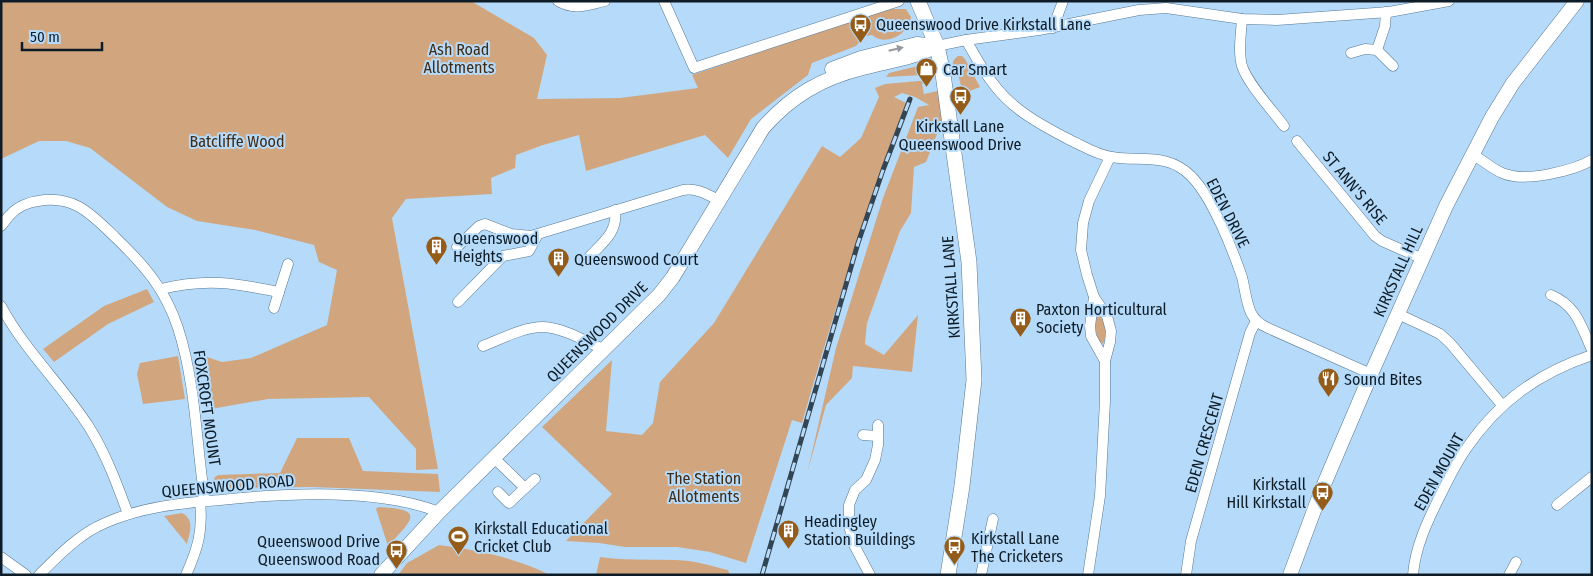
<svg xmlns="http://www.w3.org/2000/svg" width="1593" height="576" viewBox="0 0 1593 576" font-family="'Fira Sans Condensed',sans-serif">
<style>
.green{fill:#d1a67f}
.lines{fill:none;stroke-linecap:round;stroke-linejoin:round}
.minor-casing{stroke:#557793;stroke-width:11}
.tertiary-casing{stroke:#557793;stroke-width:15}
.secondary-casing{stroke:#557793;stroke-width:16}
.minor{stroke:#fff;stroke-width:10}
.tertiary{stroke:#fff;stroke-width:14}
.secondary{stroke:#fff;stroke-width:15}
.rail-casing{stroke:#324554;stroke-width:5}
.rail{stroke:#b6dbfa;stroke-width:3;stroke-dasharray:9;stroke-linecap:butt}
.oneway{fill:#93999e}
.labels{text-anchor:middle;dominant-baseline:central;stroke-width:4;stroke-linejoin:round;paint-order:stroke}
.poi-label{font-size:16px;fill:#0e1c27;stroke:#b6dbfa;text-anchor:start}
.park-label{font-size:16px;fill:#422a13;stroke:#b6dbfa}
.street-label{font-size:16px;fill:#0e1c27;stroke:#b6dbfa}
</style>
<rect width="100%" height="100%" fill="#b6dbfa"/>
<g class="green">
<path d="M1 1H471L534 38 547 55 537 99 620 98 698 88 692 75 886 9H906L911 17C910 34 885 47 872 35L865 36 856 46 812 63 808 75 751 119 728 158 705 135 586 171 579 135 543 145 516 155 515 168 491 178 492 194 406 199 392 218 438 469 416 470V449L369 397 268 399 211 409 207 357 222 362 251 358 327 325 337 270 319 262 314 245 255 230 197 221 167 207 90 148 66 141H39L1 159Z"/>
<path d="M958 56H962L965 59 980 87 962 94C961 89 961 83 959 78 955 69 948 63 958 56Z"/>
<polygon points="918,66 923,66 933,72 923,75 886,77 889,73"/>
<path d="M929 80 930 82 922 84 924 94 938 91 943 119 926 162 914 167 911 213 900 231 867 323 865 344 884 355 918 315 912 372 853 366 852 378 826 405 807 474 836 348 883 198 918 107 929 105 915 97 902 93 894 97 906 103C866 208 833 315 802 423L792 420 746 563 710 552 677 547H625L599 543 566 541 612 494 542 427 612 360 606 431 642 435 653 423 660 382 714 323 822 146 840 157 861 138 879 97 875 88 885 84Z"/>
<polygon points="147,289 154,302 108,324 54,362 43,349 104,306"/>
<path d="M1097 315 1100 316C1106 324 1107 335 1103 344 1094 338 1095 325 1097 315Z"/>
<polygon points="178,356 185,399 143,404 137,374 140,363"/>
<path d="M297 438H349L363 471 438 474 440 492 312 487 224 488C218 486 215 484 214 478L218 475 280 473Z"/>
<path d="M378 507C426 509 413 519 388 546L376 509Z"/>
<path d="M182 513C195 520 190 532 187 544L164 516Z"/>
<path d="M439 545C477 550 517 558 550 575H398L407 563Z"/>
<path d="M600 557C625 561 649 559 674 560 693 560 711 566 728 570L730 575H596Z"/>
</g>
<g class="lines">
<defs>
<g id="minor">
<path d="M558 1C575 11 587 5 605 1"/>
<polyline points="664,1 694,68 899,1"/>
<path d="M1242 19C1241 34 1238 52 1242 66 1248 84 1272 110 1284 126"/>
<polyline points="1053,28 1063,1"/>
<path d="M966 40C974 54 982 69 992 82 1011 109 1041 125 1070 140 1083 146 1097 155 1112 157 1140 162 1167 152 1191 176 1212 197 1232 248 1242 277 1245 289 1246 302 1251 313 1255 321 1261 325 1268 328L1371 374"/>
<polyline points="937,46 966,40 1039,30 1139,10 1166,8 1242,19 1277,20 1389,12 1449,1"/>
<polyline points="1377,50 1385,26 1386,12"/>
<polyline points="1351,53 1365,49 1377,50 1393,66"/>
<polyline points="1297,141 1375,236 1382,241 1423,259"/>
<path d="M1472 154C1483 160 1494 171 1505 174 1527 182 1572 171 1592 160"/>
<path d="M1 226C5 222 7 217 11 214 17 207 29 202 38 201 74 194 92 215 116 238 145 266 165 289 178 328 196 384 196 443 205 501"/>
<path d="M457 247 479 226 485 224 511 234 531 236 683 190C697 188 706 194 719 200"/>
<path d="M590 256C604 242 618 231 615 210"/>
<path d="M161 289C207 278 234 283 279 292L274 308"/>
<polyline points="279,292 288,264"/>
<path d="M1551 295C1577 306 1581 326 1592 350"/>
<polyline points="1094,297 1090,326 1091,336 1105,361"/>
<polyline points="458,302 503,256 529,251 538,234"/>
<path d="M1 306C25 351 62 385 89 427 106 454 117 484 128 514"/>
<polyline points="1398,314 1428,328 1440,334 1450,343 1502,405"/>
<path d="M483 346C501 339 523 327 543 327 564 328 585 341 605 350"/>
<polyline points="863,435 877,436"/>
<polyline points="494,458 525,488 509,503 498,492"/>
<polyline points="525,488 535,479"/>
<polyline points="1557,505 1592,477"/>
<polyline points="1,557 26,575"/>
<path d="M39 575C59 555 79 534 105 523 141 507 181 503 220 500 285 493 378 488 439 512"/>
<path d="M186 575C198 548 203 531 200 501"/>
<polyline points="870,575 853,543 849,525 849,505 855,490 866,480 875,460 878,445 878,425"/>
<polyline points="981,575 993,519"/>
<polyline points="1088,575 1100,496 1105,401 1105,361 1110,342 1111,331 1107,316 1094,297 1087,275 1081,250 1083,223 1089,201 1110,157"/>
<polyline points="1186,575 1191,541 1250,333 1256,321"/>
<path d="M1413 575C1415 547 1428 520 1440 496 1448 480 1456 463 1466 449 1498 402 1538 373 1592 355"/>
<polyline points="1509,575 1516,562"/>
</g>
<g id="tertiary">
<polyline points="832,69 861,58 917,44 936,46"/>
<path d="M381 575 439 512 659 295 673 277 763 128C791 96 822 78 863 68 889 61 914 58 937 46"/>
<polyline points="1290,575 1322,489 1371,374 1446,206 1492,117 1513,83 1577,1"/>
</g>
<polyline id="secondary" points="918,1 937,46 943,74 969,262 974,380 962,486 948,575"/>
</defs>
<use href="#minor" class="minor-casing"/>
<use href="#tertiary" class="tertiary-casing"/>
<use href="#secondary" class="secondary-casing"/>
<use href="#minor" class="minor"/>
<use href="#tertiary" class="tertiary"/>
<use href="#secondary" class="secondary"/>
<defs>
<polyline id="rail" points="762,575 858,243 883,170 910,99"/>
</defs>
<use href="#rail" class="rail-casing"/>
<use href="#rail" class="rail"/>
</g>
<defs><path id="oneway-solid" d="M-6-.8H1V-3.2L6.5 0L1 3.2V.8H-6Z" transform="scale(1.25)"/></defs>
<use class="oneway" href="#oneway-solid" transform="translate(896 49) rotate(-13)"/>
<defs>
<symbol id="bus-pin" viewBox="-11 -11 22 30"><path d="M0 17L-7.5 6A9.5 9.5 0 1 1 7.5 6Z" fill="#955b19" stroke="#b6dbfa"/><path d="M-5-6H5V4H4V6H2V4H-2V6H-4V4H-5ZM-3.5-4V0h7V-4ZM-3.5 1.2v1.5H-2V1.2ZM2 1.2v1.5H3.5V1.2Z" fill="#fff"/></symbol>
<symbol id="shop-pin" viewBox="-11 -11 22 30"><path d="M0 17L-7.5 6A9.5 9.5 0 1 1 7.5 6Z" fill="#955b19" stroke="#b6dbfa"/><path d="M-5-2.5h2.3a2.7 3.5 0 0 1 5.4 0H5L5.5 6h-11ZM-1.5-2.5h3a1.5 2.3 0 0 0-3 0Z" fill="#fff"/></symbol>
<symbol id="building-pin" viewBox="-11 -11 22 30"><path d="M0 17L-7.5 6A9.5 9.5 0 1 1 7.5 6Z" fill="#955b19" stroke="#b6dbfa"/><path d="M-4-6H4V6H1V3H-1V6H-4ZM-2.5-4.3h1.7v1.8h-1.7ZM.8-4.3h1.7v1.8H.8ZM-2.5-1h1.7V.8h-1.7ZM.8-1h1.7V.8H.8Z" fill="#fff"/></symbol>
<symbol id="restaurant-pin" viewBox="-11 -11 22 30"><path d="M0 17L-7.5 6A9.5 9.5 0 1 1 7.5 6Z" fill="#955b19" stroke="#b6dbfa"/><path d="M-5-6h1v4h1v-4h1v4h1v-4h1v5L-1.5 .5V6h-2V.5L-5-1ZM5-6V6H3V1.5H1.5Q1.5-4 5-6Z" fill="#fff"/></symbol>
<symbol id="stadium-pin" viewBox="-11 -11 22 30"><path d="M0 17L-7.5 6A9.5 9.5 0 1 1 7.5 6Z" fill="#955b19" stroke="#b6dbfa"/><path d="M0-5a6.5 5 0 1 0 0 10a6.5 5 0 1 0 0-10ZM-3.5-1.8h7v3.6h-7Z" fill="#fff"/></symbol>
</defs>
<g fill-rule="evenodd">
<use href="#bus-pin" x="848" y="12" width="25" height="34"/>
<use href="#shop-pin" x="914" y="56" width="25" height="34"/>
<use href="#bus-pin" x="948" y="84" width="25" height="34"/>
<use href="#building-pin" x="424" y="234" width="25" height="34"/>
<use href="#building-pin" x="546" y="246" width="25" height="34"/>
<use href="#building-pin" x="1008" y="306" width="25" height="34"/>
<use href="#restaurant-pin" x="1316" y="366" width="25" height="34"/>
<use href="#bus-pin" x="1310" y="480" width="25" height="34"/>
<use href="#building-pin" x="776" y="518" width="25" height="34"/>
<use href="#stadium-pin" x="446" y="524" width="25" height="34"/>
<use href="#bus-pin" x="942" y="534" width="25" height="34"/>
<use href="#bus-pin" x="384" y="538" width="25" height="34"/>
</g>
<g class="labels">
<g class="poi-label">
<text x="876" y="24">Queenswood Drive Kirkstall Lane</text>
<text x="943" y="69">Car Smart</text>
<text x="960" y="126" text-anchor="middle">Kirkstall Lane<tspan x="960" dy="18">Queenswood Drive</tspan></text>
<text x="453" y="238">Queenswood<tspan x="453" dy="18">Heights</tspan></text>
<text x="574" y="259">Queenswood Court</text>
<text x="1036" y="309">Paxton Horticultural<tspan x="1036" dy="18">Society</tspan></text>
<text x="1344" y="379">Sound Bites</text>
<text x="1306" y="484" text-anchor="end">Kirkstall<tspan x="1306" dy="18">Hill Kirkstall</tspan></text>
<text x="804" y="521">Headingley<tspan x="804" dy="18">Station Buildings</tspan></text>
<text x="474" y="528">Kirkstall Educational<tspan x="474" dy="18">Cricket Club</tspan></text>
<text x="971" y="538">Kirkstall Lane<tspan x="971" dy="18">The Cricketers</tspan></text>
<text x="380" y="541" text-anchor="end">Queenswood Drive<tspan x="380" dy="18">Queenswood Road</tspan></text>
</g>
<g class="park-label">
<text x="459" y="49">Ash Road<tspan x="459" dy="18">Allotments</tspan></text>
<text x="237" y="141">Batcliffe Wood</text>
<text x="704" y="478">The Station<tspan x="704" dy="18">Allotments</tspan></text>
</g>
<g class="street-label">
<text transform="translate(1355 188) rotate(50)">ST ANN'S RISE</text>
<text transform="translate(1228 213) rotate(63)">EDEN DRIVE</text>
<text transform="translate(1398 271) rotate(-66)">KIRKSTALL HILL</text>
<text transform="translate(951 287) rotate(-94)">KIRKSTALL LANE</text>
<text transform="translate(597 332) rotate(-45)">QUEENSWOOD DRIVE</text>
<text transform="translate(207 408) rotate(82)">FOXCROFT MOUNT</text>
<text transform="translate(1204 443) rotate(-74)">EDEN CRESCENT</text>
<text transform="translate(1439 472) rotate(-61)">EDEN MOUNT</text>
<text transform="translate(228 486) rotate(-5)">QUEENSWOOD ROAD</text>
</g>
</g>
<rect width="1593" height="576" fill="none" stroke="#0e1c27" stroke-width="5"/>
<path d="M22 42v8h80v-8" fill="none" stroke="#0e1c27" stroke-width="2.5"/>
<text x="30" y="42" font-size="15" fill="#0e1c27" stroke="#b6dbfa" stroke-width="4" paint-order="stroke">50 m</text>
</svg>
